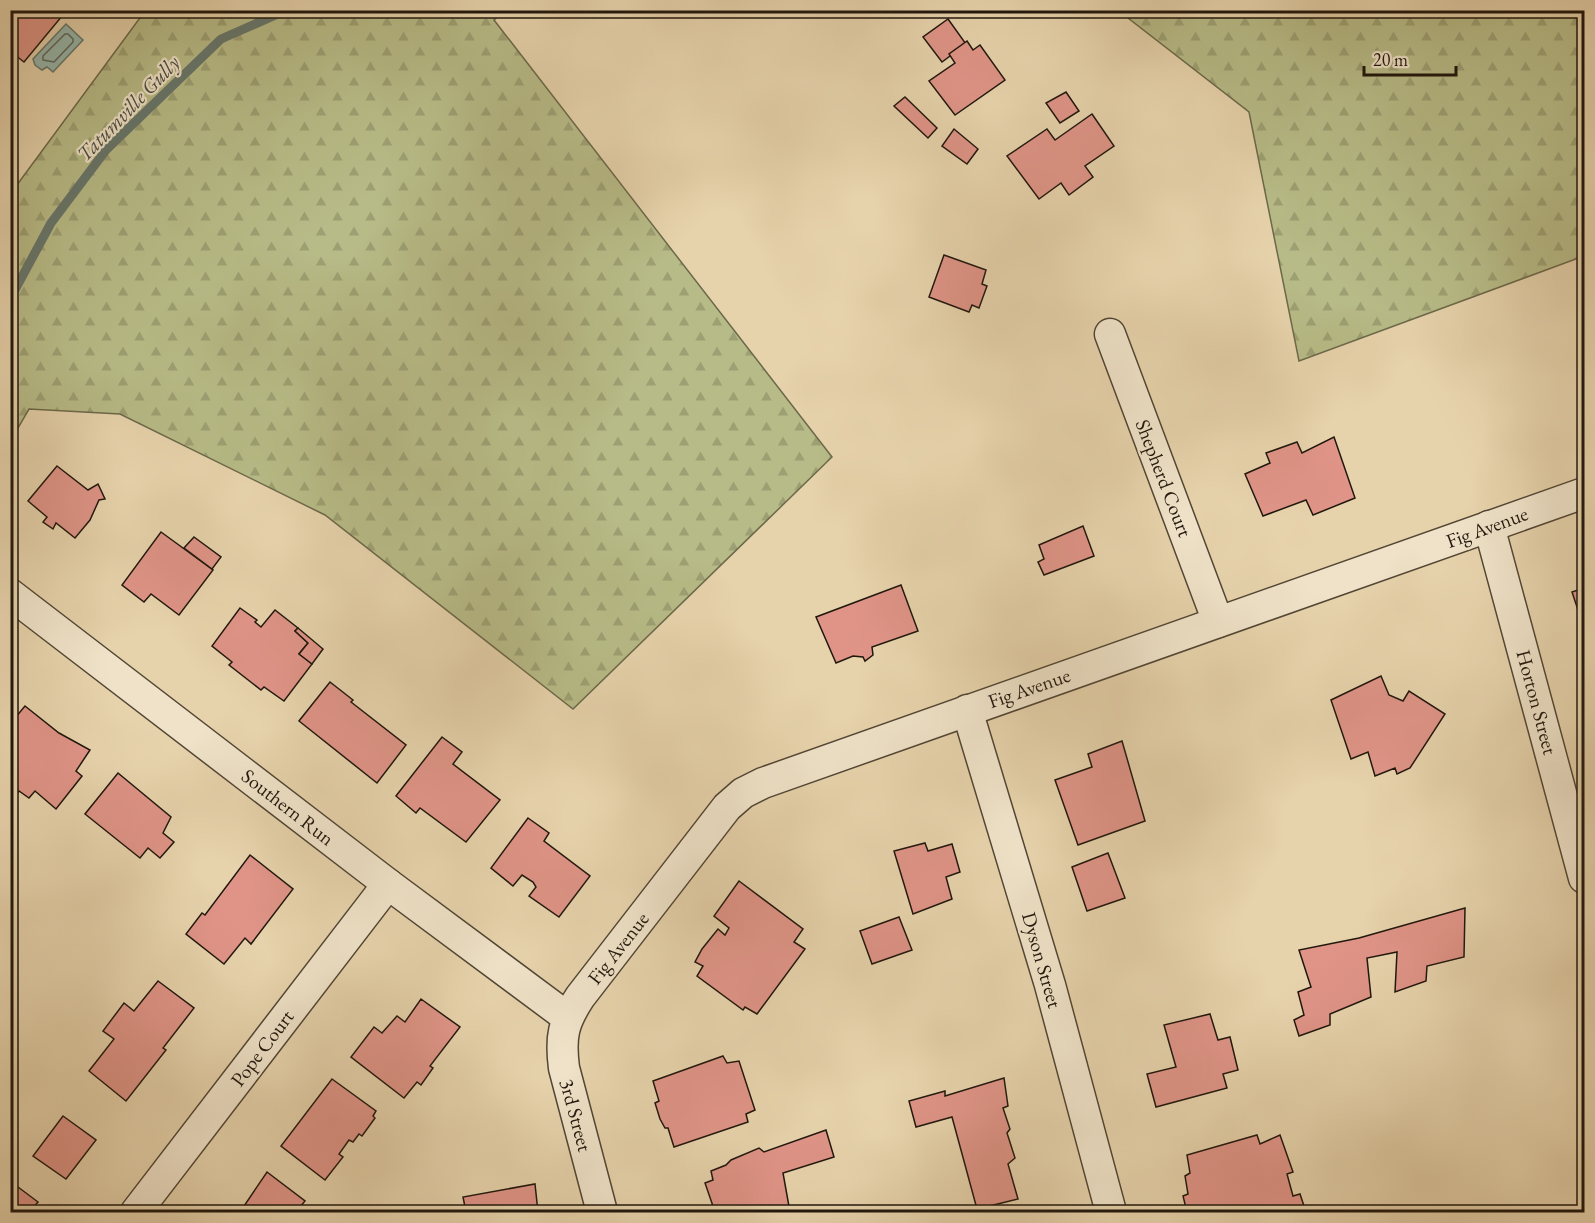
<svg xmlns="http://www.w3.org/2000/svg" width="1595" height="1223" viewBox="0 0 1595 1223" font-family="'EB Garamond',serif">
<style>
.forest{fill:url(#forest-firs);stroke:#6c694a;stroke-width:1.5}
.water{fill:#96b7ac;stroke:#67776c;stroke-width:1.5}
.lines{fill:none;stroke-linecap:round;stroke-linejoin:round}
.shore{stroke:#5b675c;stroke-width:1.5}
.stream{stroke:#67776c;stroke-width:9}
.building{fill:#df9487;stroke:#20170d;stroke-width:1.5}
.minor-casing{stroke:#524634;stroke-width:33}
.minor{stroke:#efe2c8;stroke-width:30}
.labels{text-anchor:middle;dominant-baseline:central;stroke-width:4.5;stroke-linejoin:round;paint-order:stroke}
.street-label{font-size:20px;fill:#20170d;stroke:#efe2c8}
.water-label{font-size:21px;font-style:italic;fill:#494f45;stroke:#efe2c8}
</style>
<defs>
<pattern id="forest-firs" width="22" height="20" patternUnits="userSpaceOnUse" patternTransform="scale(1.5)"><rect width="22" height="20" fill="#b7bb87"/><path d="M5 1l3.5 6h-7zM16 11l3.5 6h-7z" fill="#9da073"/></pattern>
</defs>
<rect width="100%" height="100%" fill="#e6d2ab"/>
<filter id="stains"><feTurbulence type="fractalNoise" baseFrequency=".00333" numOctaves="4"/><feColorMatrix values="0 0 0 0 .2 0 0 0 0 .09 0 0 0 0 .02 0 0 0 .5 -.17"/></filter>
<radialGradient id="worn" r=".72"><stop offset=".6" stop-color="#630" stop-opacity="0"/><stop offset="1" stop-color="#630" stop-opacity=".3"/></radialGradient>
<g class="forest">
<polygon points="505,11 494,20 832,457 573,709 325,515 120,414 29,409 11,440 11,193 145,11"/>
<polygon points="1119,11 1584,11 1584,256 1299,361 1249,112"/>
</g>
<polygon class="water" points="66,24 83,40 53,72 47,67 42,70 35,65 33,59"/>
<g class="lines">
<polygon class="shore" points="65,34 68,34 73,39 73,42 54,62 43,60 43,56"/>
<polyline class="stream" points="10,299 51,223 106,150 221,39 287,10"/>
</g>
<g class="building">
<polygon points="10,10 67,10 24,62 10,51"/>
<polygon points="948,19 966,44 942,62 923,37"/>
<polygon points="967,41 973,50 980,45 1005,80 955,115 929,81 955,63 949,54"/>
<polygon points="1066,92 1079,111 1060,123 1046,103"/>
<polygon points="905,97 937,128 928,138 894,106"/>
<polygon points="1092,114 1114,146 1085,166 1093,177 1069,195 1061,183 1039,199 1007,156 1047,129 1055,140"/>
<polygon points="954,129 978,149 967,164 942,146"/>
<polygon points="944,255 986,270 982,284 987,286 979,308 972,305 969,312 929,297"/>
<polygon points="1334,437 1355,498 1313,515 1306,500 1263,516 1245,474 1270,463 1266,453 1297,442 1302,453"/>
<polygon points="57,466 88,490 98,484 105,499 99,500 90,520 75,538 56,523 53,529 43,522 47,517 28,501"/>
<polygon points="1083,526 1094,556 1044,575 1038,562 1044,559 1039,545"/>
<polygon points="161,532 213,570 179,615 151,594 144,602 122,585"/>
<polygon points="194,537 221,557 212,569 184,548"/>
<polygon points="901,585 918,631 872,647 873,655 865,661 863,657 853,656 836,663 816,617"/>
<polygon points="1584,588 1584,628 1572,592"/>
<polygon points="240,608 257,620 255,622 261,627 275,610 298,628 295,631 308,643 299,654 312,664 284,701 264,687 261,690 229,665 232,662 212,646"/>
<polygon points="298,628 323,649 312,664 299,654 308,643 295,631"/>
<polygon points="1381,676 1389,695 1403,701 1409,691 1445,714 1410,768 1397,774 1395,768 1375,776 1368,752 1351,759 1331,700"/>
<polygon points="330,682 353,700 351,702 406,745 377,783 299,721"/>
<polygon points="25,706 59,733 90,750 76,771 82,776 56,809 35,791 29,798 19,791 10,803 10,724"/>
<polygon points="442,737 462,752 453,764 500,800 466,842 420,808 416,813 396,796"/>
<polygon points="1122,741 1145,821 1078,845 1055,780 1092,767 1088,754"/>
<polygon points="118,773 171,817 163,833 174,842 160,858 148,848 140,858 85,814"/>
<polygon points="528,818 549,833 544,841 590,876 559,917 529,896 536,887 533,882 522,875 513,886 491,868"/>
<polygon points="925,843 928,851 952,844 960,872 946,877 952,899 913,914 894,851"/>
<polygon points="1108,853 1125,898 1087,911 1072,867"/>
<polygon points="250,855 293,889 251,944 245,938 224,964 186,934 202,913 205,915"/>
<polygon points="739,881 803,929 794,942 805,949 757,1014 745,1007 743,1010 697,976 703,966 695,962 702,949 718,929 725,935 729,928 714,916"/>
<polygon points="1465,908 1464,957 1427,966 1426,981 1395,992 1397,952 1367,958 1371,997 1330,1014 1330,1025 1299,1036 1294,1020 1304,1015 1298,992 1311,987 1299,950 1359,938"/>
<polygon points="899,917 912,950 872,964 860,931"/>
<polygon points="158,981 194,1008 163,1048 166,1050 126,1101 89,1071 114,1039 103,1031 124,1003 134,1011"/>
<polygon points="421,999 460,1027 430,1066 433,1068 421,1085 417,1082 404,1098 351,1057 374,1027 382,1033 397,1016 405,1022"/>
<polygon points="1210,1014 1218,1040 1230,1037 1238,1070 1223,1074 1227,1088 1156,1107 1147,1074 1176,1067 1164,1025"/>
<polygon points="723,1056 727,1063 739,1061 755,1110 746,1114 748,1122 674,1147 668,1128 665,1128 660,1119 655,1103 659,1101 653,1081"/>
<polygon points="1004,1078 1008,1106 1003,1108 1010,1129 1007,1133 1015,1158 1008,1164 1018,1199 977,1209 952,1117 916,1127 909,1101 945,1091 945,1096"/>
<polygon points="332,1079 376,1111 373,1116 375,1118 362,1136 359,1134 353,1142 349,1140 339,1154 343,1157 325,1180 281,1146"/>
<polygon points="63,1116 96,1140 66,1179 33,1156"/>
<polygon points="826,1130 834,1157 783,1173 790,1212 715,1212 705,1183 713,1180 711,1171 726,1165 731,1160 759,1148 764,1152"/>
<polygon points="1257,1135 1260,1144 1280,1135 1293,1172 1287,1174 1293,1196 1300,1194 1306,1212 1187,1212 1183,1196 1188,1194 1185,1176 1190,1173 1187,1155"/>
<polygon points="267,1172 305,1201 296,1212 240,1212"/>
<polygon points="10,1181 38,1202 29,1212 10,1212"/>
<polygon points="535,1184 538,1212 466,1212 463,1197"/>
</g>
<g class="lines">
<defs>
<g id="minor">
<polyline points="1110,334 1218,622"/>
<polyline points="1489,526 1584,878"/>
<polyline points="10,594 388,884 567,1017"/>
<polyline points="967,710 1050,985 1111,1212"/>
<polyline points="136,1212 388,884"/>
<path d="M602 1212 564 1068C560 1037 563 1023 580 997L727 807 743 793 763 783 1584 493"/>
</g>
</defs>
<use href="#minor" class="minor-casing"/>
<use href="#minor" class="minor"/>
</g>
<g class="labels">
<g class="street-label">
<text transform="translate(1164 478) rotate(69)">Shepherd Court</text>
<text transform="translate(1487 527) rotate(-20)">Fig Avenue</text>
<text transform="translate(1029 688) rotate(-19)">Fig Avenue</text>
<text transform="translate(1537 702) rotate(75)">Horton Street</text>
<text transform="translate(288 807) rotate(38)">Southern Run</text>
<text transform="translate(618 948) rotate(-52)">Fig Avenue</text>
<text transform="translate(1042 960) rotate(74)">Dyson Street</text>
<text transform="translate(262 1048) rotate(-53)">Pope Court</text>
<text transform="translate(576 1115) rotate(75)">3rd Street</text>
</g>
<g class="water-label">
<text transform="translate(128 108) rotate(-46)">Tatumville Gully</text>
</g>
</g>
<rect width="1595" height="1223" fill="none" stroke="#e6d2ab" stroke-width="36"/>
<rect x="12" y="12" width="1571" height="1199" fill="none" stroke="#20170d" stroke-width="3"/>
<rect x="18" y="18" width="1559" height="1187" fill="none" stroke="#20170d" stroke-width="1.5"/>
<path d="M1364 66v9h92v-9" fill="none" stroke="#20170d" stroke-width="3"/>
<text x="1373" y="66" font-size="18" fill="#20170d" stroke="#efe2c8" stroke-width="4.5" paint-order="stroke">20 m</text>
<rect width="100%" height="100%" filter="url(#stains)"/>
<rect width="100%" height="100%" fill="url(#worn)"/>
</svg>
